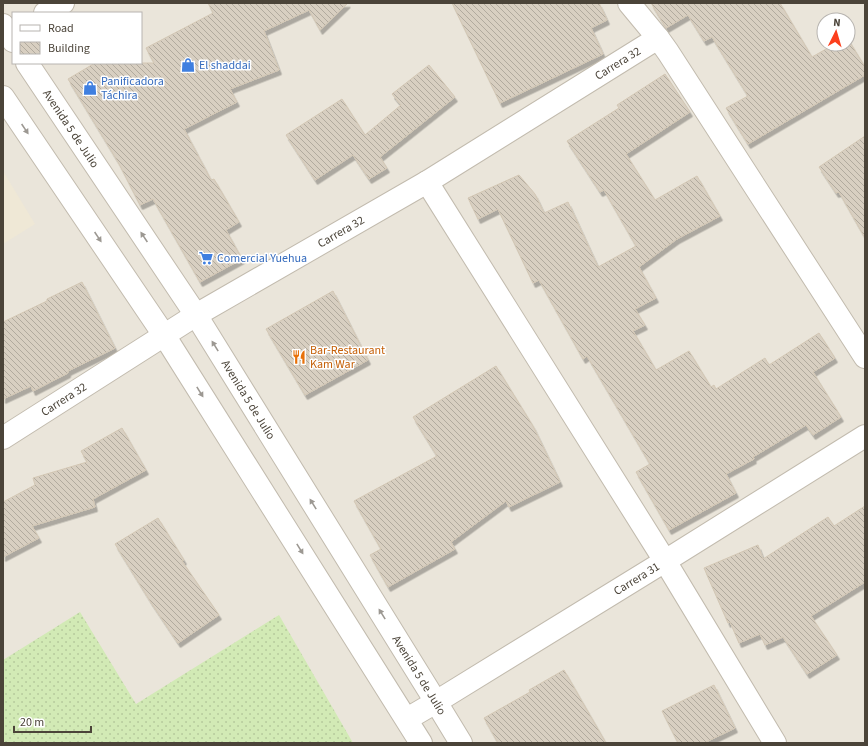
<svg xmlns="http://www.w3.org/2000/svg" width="868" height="746" viewBox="0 0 868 746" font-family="'Source Sans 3',sans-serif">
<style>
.residential{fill:#eae5da;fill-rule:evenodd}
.education{fill:#efe8d6}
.grass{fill:url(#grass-dots)}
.building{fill:url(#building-back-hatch);stroke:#d3c7b4;filter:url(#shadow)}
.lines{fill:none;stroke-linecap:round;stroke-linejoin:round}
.street-casing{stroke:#c2bbae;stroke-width:24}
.street{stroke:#fff;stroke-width:22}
.oneway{fill:#9c9892}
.labels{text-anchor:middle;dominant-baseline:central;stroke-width:3;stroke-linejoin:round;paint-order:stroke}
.street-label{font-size:12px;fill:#4b4439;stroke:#fff}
.shop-label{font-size:12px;fill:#366cbe;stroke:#fff;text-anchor:start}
.food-label{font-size:12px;fill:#c56008;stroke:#fff;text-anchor:start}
</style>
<defs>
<pattern id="grass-dots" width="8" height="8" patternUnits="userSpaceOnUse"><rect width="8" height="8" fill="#d2eab5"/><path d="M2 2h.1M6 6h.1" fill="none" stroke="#b6ca9c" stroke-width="1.8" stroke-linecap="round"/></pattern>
<pattern id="building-back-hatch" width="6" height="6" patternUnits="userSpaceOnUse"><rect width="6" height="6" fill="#d8cfc1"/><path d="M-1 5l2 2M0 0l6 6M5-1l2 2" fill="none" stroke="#b1aa9e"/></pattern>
<filter id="shadow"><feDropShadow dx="2.5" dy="4.5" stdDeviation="0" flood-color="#0004"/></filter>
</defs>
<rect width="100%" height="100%" fill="#f6f3ec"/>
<path class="residential" d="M3 3H865V743H3ZM13 13H141V63H13ZM824 20H848V44H824Z"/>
<polygon class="education" points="3,171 35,224 3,244"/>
<polygon class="grass" points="80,612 136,704 279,615 353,743 3,743 3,660"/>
<g class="building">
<polygon points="208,3 348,3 320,30 309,10 264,31 279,70 230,89 237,102 184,129 211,180 214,179 239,222 226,230 242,259 200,282 153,199 140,205 118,162 68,79 95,63 154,63 146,48 213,13"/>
<polygon points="452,3 599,3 607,20 591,28 603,54 500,103"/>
<polygon points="651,3 780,3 812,57 835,44 848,44 848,39 865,67 865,75 748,144 726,108 748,96 712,37 704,41 688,15 666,28"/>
<polygon points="429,65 455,97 380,157 387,168 369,179 353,155 315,180 286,135 342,99 365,135 401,105 392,94"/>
<polygon points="665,74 690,112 626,154 655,200 697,176 720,216 677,239 639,267 656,298 635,309 645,325 633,331 656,370 689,351 711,387 714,385 716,389 765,358 769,365 819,333 835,358 813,372 841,417 813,435 806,425 753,457 754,459 726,474 736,493 669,530 636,472 650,464 587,356 583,359 539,280 533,283 498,209 478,219 468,198 519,175 535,194 544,213 568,202 598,267 636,246 604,190 600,192 567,141 619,108 617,105"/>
<polygon points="865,136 865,238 839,192 836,193 819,167"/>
<polygon points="82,282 115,348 68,371 68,373 33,391 31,386 3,399 3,322 47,301 47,299"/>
<polygon points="333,291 368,360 305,395 266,329"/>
<polygon points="496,366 533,426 560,482 509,507 506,501 451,542 455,549 388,587 370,555 381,549 354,501 437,456 413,417"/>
<polygon points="122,428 146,470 93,499 95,507 32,526 39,538 3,557 3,502 35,485 33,478 87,462 81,451"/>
<polygon points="865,506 865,582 811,616 837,655 807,674 783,637 765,645 760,634 739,643 730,622 728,623 704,568 758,545 763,559 828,517 834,526"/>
<polygon points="158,518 184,560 182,561 219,615 178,643 150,601 115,544"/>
<polygon points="564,670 606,743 498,743 484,718 530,692 529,690"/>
<polygon points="714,685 735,728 704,743 678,743 662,711"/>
</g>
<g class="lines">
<defs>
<g id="street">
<polyline points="629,3 658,38 668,52 865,357"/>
<polyline points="45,13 63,3"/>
<polyline points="3,25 13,41"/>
<path id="s1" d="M27 63 196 315 436 702 461 743"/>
<polyline points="3,97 164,335 421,743"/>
<polyline points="427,182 665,561 775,743"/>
<path id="s2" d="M3 438 196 315 427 182 658 38"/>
<path id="s3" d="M407 719 436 702 665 561 865 436"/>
</g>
</defs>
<use href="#street" class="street-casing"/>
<use href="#street" class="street"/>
</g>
<defs><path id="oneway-solid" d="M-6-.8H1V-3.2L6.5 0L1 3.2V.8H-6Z"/></defs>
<g class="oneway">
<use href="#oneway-solid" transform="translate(25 129) rotate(56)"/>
<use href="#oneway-solid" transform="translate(98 237) rotate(56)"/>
<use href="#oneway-solid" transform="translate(144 237) rotate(-124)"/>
<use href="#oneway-solid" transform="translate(215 346) rotate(-122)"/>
<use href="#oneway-solid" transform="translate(200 392) rotate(58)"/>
<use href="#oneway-solid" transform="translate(313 504) rotate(-122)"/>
<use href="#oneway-solid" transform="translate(300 549) rotate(58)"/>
<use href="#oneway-solid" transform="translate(382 614) rotate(-122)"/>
</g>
<defs>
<symbol id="shop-bare" viewBox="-9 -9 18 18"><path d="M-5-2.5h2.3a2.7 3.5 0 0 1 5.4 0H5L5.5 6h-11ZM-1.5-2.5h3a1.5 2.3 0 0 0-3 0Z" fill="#3f7fe0" stroke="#fff" stroke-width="2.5" paint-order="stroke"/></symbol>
<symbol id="supermarket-bare" viewBox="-9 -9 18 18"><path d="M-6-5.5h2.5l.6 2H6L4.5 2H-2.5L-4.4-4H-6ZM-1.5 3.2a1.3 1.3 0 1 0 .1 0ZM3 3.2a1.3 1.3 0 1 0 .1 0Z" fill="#3f7fe0" stroke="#fff" stroke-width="2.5" paint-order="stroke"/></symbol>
<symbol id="restaurant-bare" viewBox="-9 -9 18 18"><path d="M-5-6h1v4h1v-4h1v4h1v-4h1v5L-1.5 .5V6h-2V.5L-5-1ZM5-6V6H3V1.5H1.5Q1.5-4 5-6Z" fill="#e8710a" stroke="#fff" stroke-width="2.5" paint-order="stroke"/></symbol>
</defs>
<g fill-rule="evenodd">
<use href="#shop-bare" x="178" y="55" width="20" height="20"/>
<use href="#shop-bare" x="80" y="78" width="20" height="20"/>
<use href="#supermarket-bare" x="196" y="248" width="20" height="20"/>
<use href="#restaurant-bare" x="289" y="347" width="20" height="20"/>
</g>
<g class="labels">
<g class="street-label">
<text stroke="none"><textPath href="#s2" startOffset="720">Carrera 32</textPath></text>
<text stroke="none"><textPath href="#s1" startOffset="79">Avenida 5 de Julio</textPath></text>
<text stroke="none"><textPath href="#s2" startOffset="396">Carrera 32</textPath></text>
<text stroke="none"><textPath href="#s2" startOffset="72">Carrera 32</textPath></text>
<text stroke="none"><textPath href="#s1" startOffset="403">Avenida 5 de Julio</textPath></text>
<text stroke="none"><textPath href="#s3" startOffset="269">Carrera 31</textPath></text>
<text stroke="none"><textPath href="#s1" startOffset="727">Avenida 5 de Julio</textPath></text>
</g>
<g class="shop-label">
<text x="199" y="65">El shaddai</text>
<text x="101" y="81">Panificadora<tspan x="101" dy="14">Táchira</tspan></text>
<text x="217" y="258">Comercial Yuehua</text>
</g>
<g class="food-label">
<text x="310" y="350">Bar-Restaurant<tspan x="310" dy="14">Kam War</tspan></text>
</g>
</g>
<rect width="868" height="746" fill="none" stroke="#4b4439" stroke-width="8"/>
<rect x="12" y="12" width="130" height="52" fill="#ffffff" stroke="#b7b4b0"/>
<rect x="20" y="25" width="20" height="6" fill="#ffffff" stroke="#b7b4b0"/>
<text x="48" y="32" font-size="12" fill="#4b4439">Road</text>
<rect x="20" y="42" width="20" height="12" fill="url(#building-back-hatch)" stroke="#b7b4b0"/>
<text x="48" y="52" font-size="12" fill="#4b4439">Building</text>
<g transform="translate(836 32) rotate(5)"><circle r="19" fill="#ffffff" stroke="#b7b4b0"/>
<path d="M0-3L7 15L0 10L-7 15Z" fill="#fc3f1d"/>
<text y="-6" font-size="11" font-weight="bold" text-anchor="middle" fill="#4b4439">N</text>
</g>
<path d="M14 726v6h77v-6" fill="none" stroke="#4b4439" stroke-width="2"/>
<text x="20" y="726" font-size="12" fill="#4b4439" stroke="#ffffff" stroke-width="3" paint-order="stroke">20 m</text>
</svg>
